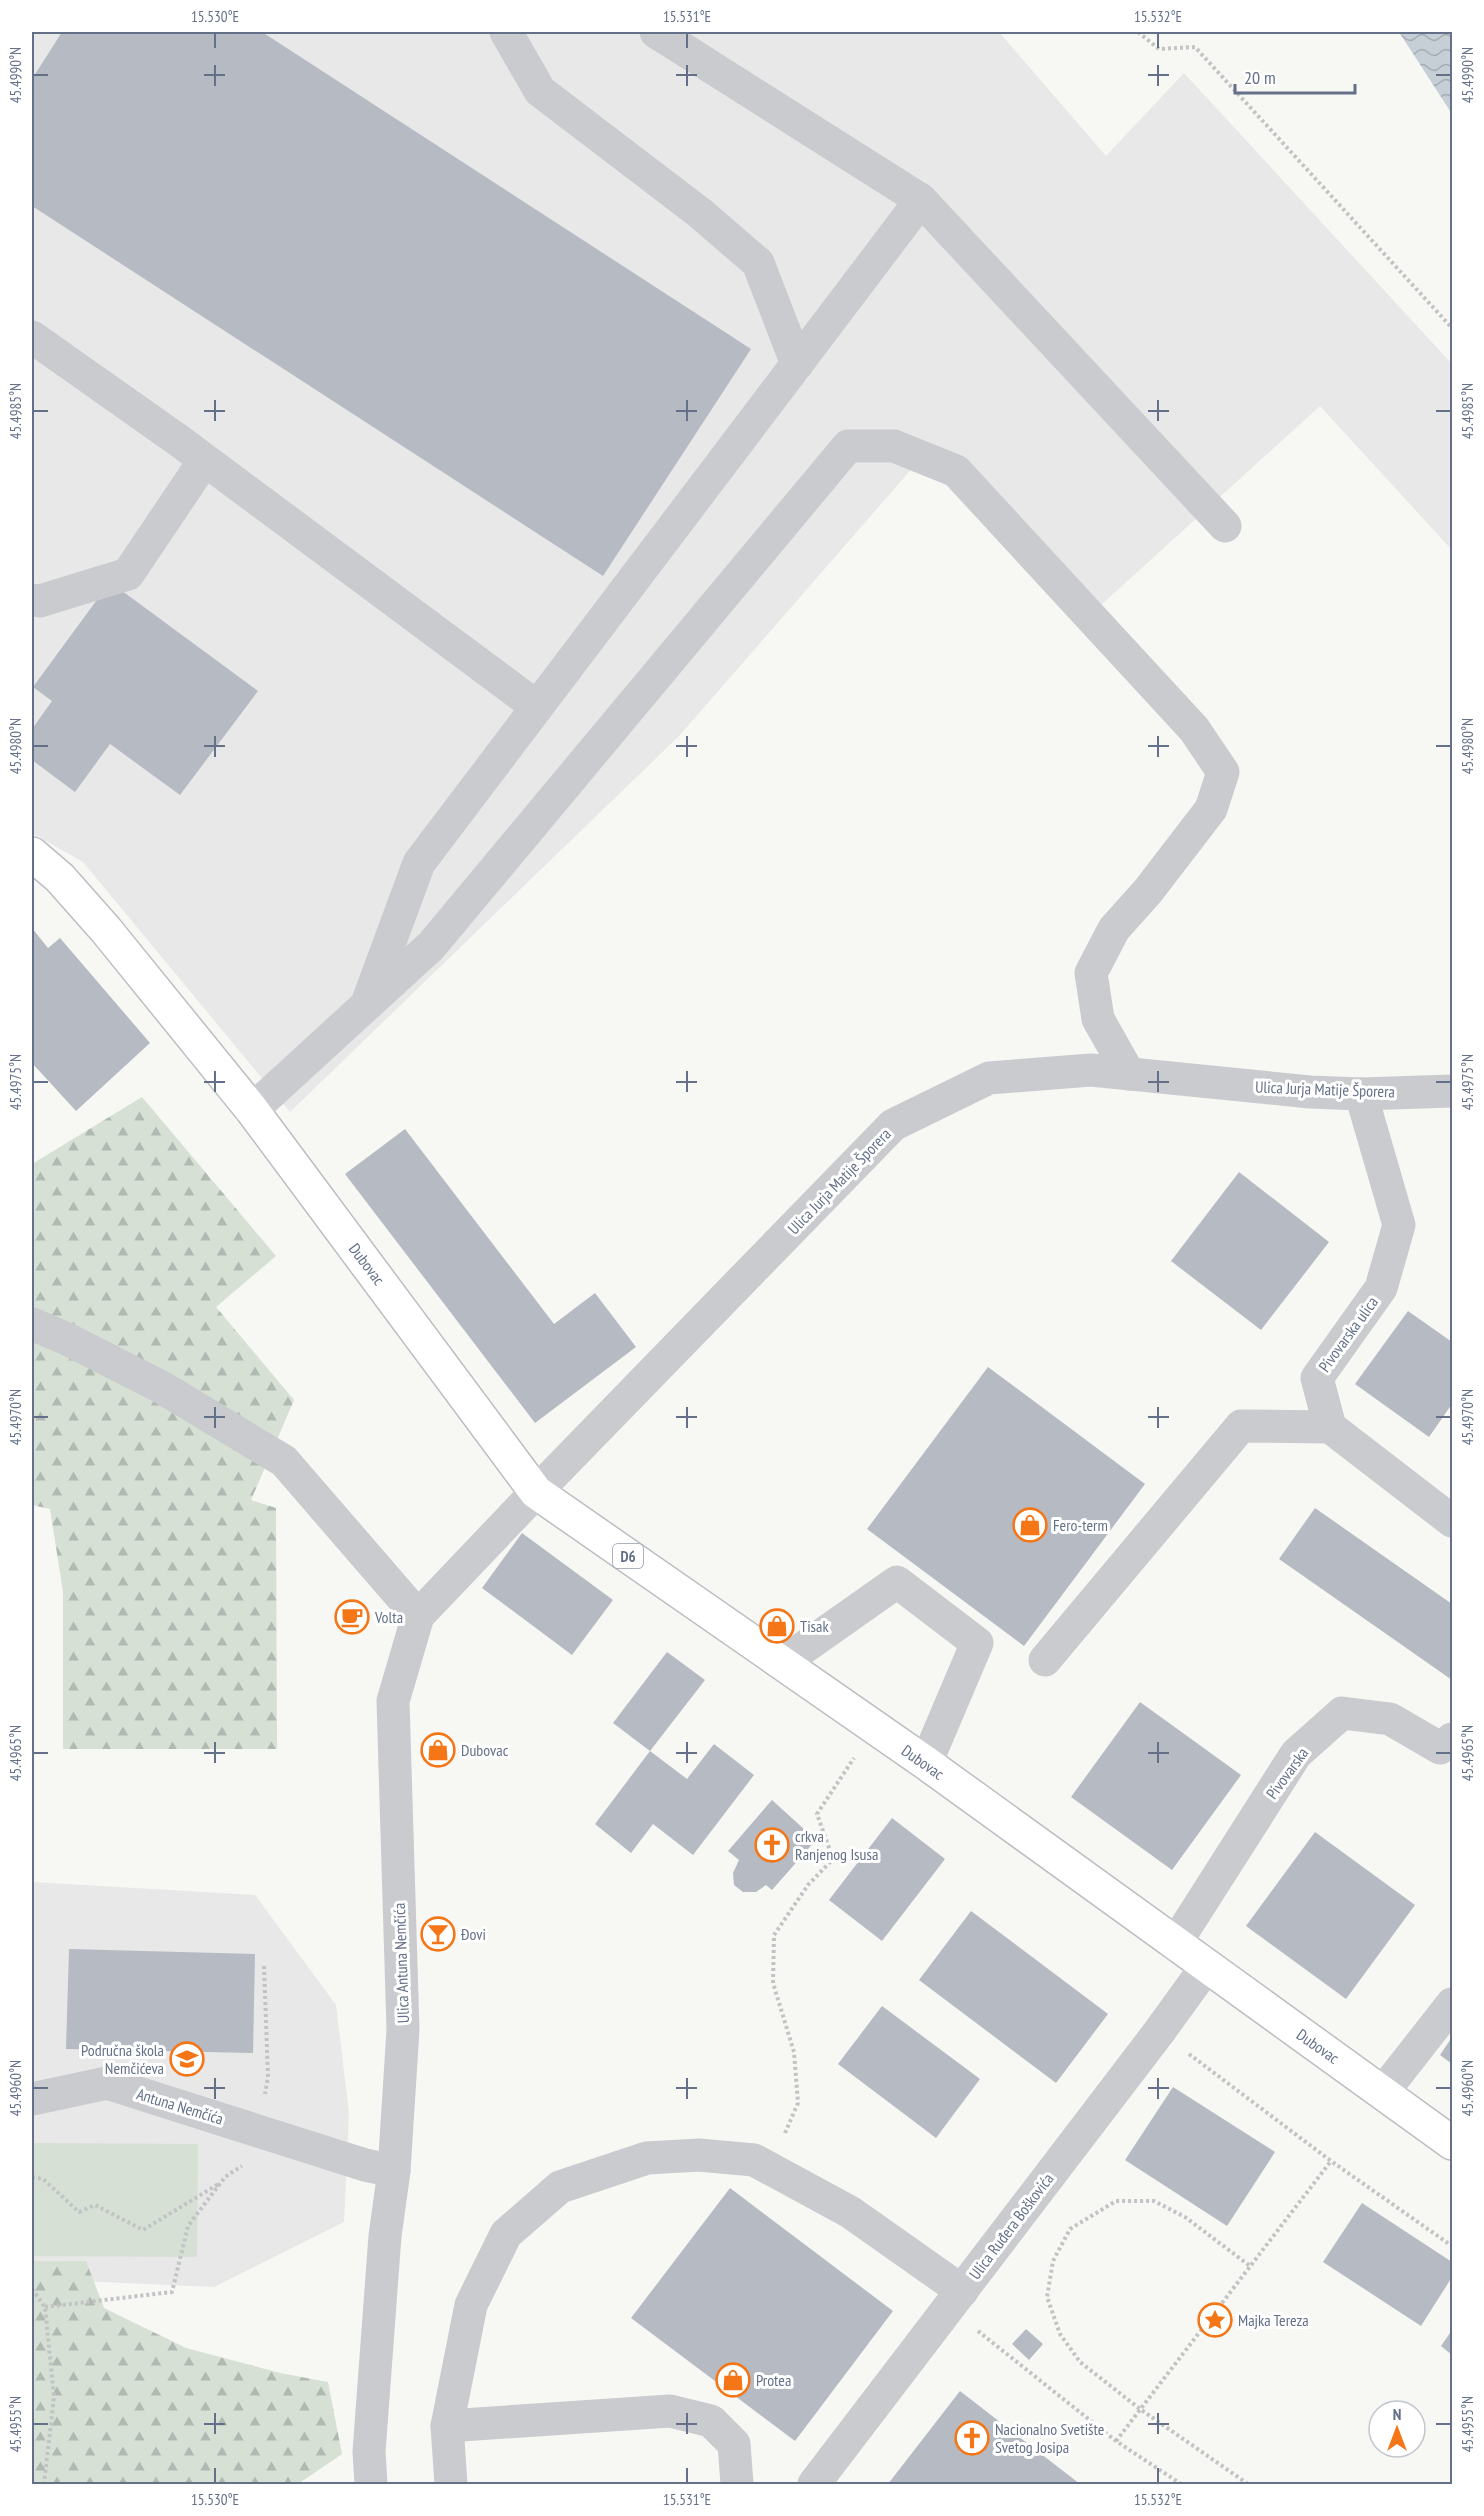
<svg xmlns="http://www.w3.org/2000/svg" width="1484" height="2516" viewBox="0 0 1484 2516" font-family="'PT Sans Narrow',sans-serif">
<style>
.built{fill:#e7e8e7}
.green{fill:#d6e0d4}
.forest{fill:url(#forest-firs)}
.water{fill:url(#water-waves)}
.building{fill:#b6bbc3}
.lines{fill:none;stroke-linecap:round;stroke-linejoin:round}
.major-casing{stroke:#bbbec2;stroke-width:36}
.path{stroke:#c2c3c5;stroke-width:4;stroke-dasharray:3 3;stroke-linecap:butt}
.minor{stroke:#c9cbcf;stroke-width:33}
.major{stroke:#fff;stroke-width:33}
.ticks{fill:none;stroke:#637088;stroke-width:2}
.labels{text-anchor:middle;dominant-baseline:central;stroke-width:6;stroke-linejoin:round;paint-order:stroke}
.shield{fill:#fff;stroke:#929bac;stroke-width:1.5}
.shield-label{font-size:15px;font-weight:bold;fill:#637088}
.street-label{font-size:16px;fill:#637088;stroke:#fff}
.poi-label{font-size:16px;fill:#637088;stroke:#fff;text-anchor:start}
.neatline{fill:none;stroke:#637088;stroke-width:2}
.ticks-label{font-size:15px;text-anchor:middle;fill:#637088}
</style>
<defs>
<pattern id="forest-firs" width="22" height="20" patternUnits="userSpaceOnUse" patternTransform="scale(1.5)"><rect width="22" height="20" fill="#d6e0d4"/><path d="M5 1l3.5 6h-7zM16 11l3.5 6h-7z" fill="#b1bab2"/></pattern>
<pattern id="water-waves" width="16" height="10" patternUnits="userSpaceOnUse" patternTransform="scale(1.5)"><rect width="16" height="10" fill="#c7cfd6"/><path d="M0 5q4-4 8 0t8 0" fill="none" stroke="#a5acb3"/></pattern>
</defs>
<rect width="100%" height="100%" fill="#f7f7f4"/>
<g class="built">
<polygon points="32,32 999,32 1106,156 1184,73 1452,364 1452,550 1320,406 1101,605 922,457 679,736 290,1112 83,862 32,833"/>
<polygon points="32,1882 255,1895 336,2005 349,2113 344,2222 214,2287 32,2279"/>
</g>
<polygon class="green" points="32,2143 198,2144 197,2257 32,2256"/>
<g class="forest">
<polygon points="142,1097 276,1256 216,1307 294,1400 251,1500 276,1508 277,1749 63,1749 63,1592 50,1509 32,1505 32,1164"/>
<polygon points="32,2261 86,2261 104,2308 186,2348 280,2373 328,2382 342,2454 298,2484 32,2484"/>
</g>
<polygon class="water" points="1399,32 1452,32 1452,114"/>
<g class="building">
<polygon points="62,32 262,32 751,349 603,576 32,206 32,79"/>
<polygon points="110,582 258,691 180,795 110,744 75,792 32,760 32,729 52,701 33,687"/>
<polygon points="32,928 48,948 60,938 150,1043 76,1111 32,1063"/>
<polygon points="405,1129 554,1324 595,1293 636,1347 535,1423 345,1174"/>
<polygon points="1239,1172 1329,1242 1261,1330 1171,1261"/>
<polygon points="1408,1311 1452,1342 1452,1404 1429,1437 1355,1384"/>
<polygon points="988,1367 1145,1484 1024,1646 867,1529"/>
<polygon points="1315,1508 1452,1604 1452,1680 1279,1559"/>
<polygon points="522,1533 613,1600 572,1655 482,1588"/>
<polygon points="667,1652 705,1680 650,1751 613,1723"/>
<polygon points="1140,1702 1241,1775 1172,1870 1071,1797"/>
<polygon points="714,1744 754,1775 693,1855 653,1824 631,1853 595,1824 650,1751 687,1779"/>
<polygon points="772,1800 816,1840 772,1890 766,1885 756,1892 743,1892 734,1885 733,1873 739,1860 728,1851"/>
<polygon points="892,1818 945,1859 882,1941 829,1900"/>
<polygon points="1315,1832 1415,1905 1346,1999 1246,1926"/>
<polygon points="971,1911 1108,2014 1056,2083 919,1980"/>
<polygon points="69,1949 255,1954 253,2053 66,2049"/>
<polygon points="882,2006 980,2079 936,2138 838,2064"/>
<polygon points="1452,2037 1452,2064 1440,2055"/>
<polygon points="1173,2087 1275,2152 1227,2226 1125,2160"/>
<polygon points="730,2188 893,2311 795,2441 631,2318"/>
<polygon points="1362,2203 1452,2262 1452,2277 1421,2326 1323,2262"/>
<polygon points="1026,2329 1043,2344 1029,2360 1012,2344"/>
<polygon points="1452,2330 1452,2355 1441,2346"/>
<polygon points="960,2391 1080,2484 888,2484"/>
</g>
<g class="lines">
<defs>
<polyline id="major" points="32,854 60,878 106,930 252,1110 536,1492 926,1763 1452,2143"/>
</defs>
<use href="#major" class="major-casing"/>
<g class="path">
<polyline points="1138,32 1159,49 1195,47 1452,328"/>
<polyline points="264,1966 268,2077 265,2094"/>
<polyline points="1189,2054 1331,2161 1452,2246"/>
<polyline points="785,2133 798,2103 794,2052 773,1983 774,1935 808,1885 833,1859 817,1814 854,1758"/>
<polyline points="32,2177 43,2179 79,2212 95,2205 143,2230 220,2183"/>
<polyline points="32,2289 45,2307 54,2397 44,2484"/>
<polyline points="45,2307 172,2292 188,2226 225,2177 242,2166"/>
<polyline points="978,2331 1116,2441 1181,2484"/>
<polyline points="1116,2441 1331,2161"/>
<polyline points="1248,2484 1140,2409 1080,2362 1060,2334 1047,2297 1053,2261 1070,2229 1116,2201 1154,2201 1185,2217 1250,2266"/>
</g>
<g class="minor">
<polyline points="506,32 540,91 700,213 758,263 797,364"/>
<polyline points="656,32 921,200"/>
<polyline points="32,337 178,440 537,707"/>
<polyline points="32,600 40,601 128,574 204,461"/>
<polyline points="368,1001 419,863 921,200 1225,526"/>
<polyline points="1361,1094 1399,1225 1381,1288 1317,1378 1330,1427 1452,1521"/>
<polyline points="252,1110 431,946 848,446 894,446 956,471 1194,729 1223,772 1211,809 1148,891 1114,929 1091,973 1098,1019 1129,1074"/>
<polyline points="32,1324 67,1339 163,1388 284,1461 418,1616"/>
<polyline points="1045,1660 1241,1426 1330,1427"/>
<polyline points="782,1663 897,1582 977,1643 926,1763"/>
<polyline points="1175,1944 1296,1754 1342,1713 1390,1719 1440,1748 1452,1739"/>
<polyline points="1383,2092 1452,2004"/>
<polyline points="32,2099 107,2083 365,2165 394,2171"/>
<polyline points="447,2426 670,2411 711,2421 734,2444 737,2484"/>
<polyline points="371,2484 369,2452 385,2236 394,2171 403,2030 393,1701 418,1616 536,1492 893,1125 989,1078 1091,1070 1310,1092 1361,1094 1452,1091"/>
<polyline points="451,2484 447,2426 471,2305 506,2234 560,2187 647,2158 699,2155 754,2160 850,2212 962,2291"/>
<polyline points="814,2484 1159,2032 1206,1967"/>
</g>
<use href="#major" class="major"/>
</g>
<path class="ticks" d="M215 33V48M687 33V48M1158 33V48M215 65V86M687 65V86M1158 65V86M33 75H48M204 75H225M676 75H697M1148 75H1169M1436 75H1451M215 400V421M687 400V421M1158 400V421M33 411H48M204 411H225M676 411H697M1148 411H1169M1436 411H1451M215 736V757M687 736V757M1158 736V757M33 746H48M204 746H225M676 746H697M1148 746H1169M1436 746H1451M215 1071V1092M687 1071V1092M1158 1071V1092M33 1082H48M204 1082H225M676 1082H697M1148 1082H1169M1436 1082H1451M215 1407V1428M687 1407V1428M1158 1407V1428M33 1417H48M204 1417H225M676 1417H697M1148 1417H1169M1436 1417H1451M215 1742V1763M687 1742V1763M1158 1742V1763M33 1753H48M204 1753H225M676 1753H697M1148 1753H1169M1436 1753H1451M215 2078V2099M687 2078V2099M1158 2078V2099M33 2088H48M204 2088H225M676 2088H697M1148 2088H1169M1436 2088H1451M215 2413V2434M687 2413V2434M1158 2413V2434M33 2424H48M204 2424H225M676 2424H697M1148 2424H1169M1436 2424H1451M215 2468V2483M687 2468V2483M1158 2468V2483"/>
<defs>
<symbol id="shop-ring" viewBox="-11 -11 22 22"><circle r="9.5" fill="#fff" stroke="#f47617" stroke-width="1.5"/><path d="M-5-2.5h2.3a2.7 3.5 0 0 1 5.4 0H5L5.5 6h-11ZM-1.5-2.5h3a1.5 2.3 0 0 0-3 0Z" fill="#f47617"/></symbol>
<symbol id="cafe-ring" viewBox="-11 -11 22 22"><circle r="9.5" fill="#fff" stroke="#f47617" stroke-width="1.5"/><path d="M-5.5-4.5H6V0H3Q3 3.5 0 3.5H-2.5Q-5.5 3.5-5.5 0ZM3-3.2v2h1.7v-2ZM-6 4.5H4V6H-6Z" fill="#f47617"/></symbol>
<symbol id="church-ring" viewBox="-11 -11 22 22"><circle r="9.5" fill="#fff" stroke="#f47617" stroke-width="1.5"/><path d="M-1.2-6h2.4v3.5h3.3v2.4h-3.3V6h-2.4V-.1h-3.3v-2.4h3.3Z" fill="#f47617"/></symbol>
<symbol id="bar-ring" viewBox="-11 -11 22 22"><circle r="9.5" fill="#fff" stroke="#f47617" stroke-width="1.5"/><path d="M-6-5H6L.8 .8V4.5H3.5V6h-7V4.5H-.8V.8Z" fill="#f47617"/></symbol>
<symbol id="school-ring" viewBox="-11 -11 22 22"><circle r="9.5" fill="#fff" stroke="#f47617" stroke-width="1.5"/><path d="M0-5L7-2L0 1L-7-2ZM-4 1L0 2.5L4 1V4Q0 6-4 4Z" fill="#f47617"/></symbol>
<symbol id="sight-ring" viewBox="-11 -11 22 22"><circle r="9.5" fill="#fff" stroke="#f47617" stroke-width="1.5"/><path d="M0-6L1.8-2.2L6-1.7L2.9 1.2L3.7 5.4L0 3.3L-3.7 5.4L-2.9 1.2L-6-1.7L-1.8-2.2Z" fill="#f47617"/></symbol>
</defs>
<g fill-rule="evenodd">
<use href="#shop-ring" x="1011" y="1506" width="38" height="38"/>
<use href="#cafe-ring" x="333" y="1598" width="38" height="38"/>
<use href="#shop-ring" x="758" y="1607" width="38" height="38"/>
<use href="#shop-ring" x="419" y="1731" width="38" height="38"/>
<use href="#church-ring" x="753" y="1826" width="38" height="38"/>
<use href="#bar-ring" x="419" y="1915" width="38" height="38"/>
<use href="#school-ring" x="168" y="2040" width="38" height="38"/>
<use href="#sight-ring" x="1196" y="2301" width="38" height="38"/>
<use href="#shop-ring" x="714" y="2361" width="38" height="38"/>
<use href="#church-ring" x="953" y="2419" width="38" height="38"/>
</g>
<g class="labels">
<rect class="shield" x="613" y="1544" width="30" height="24" rx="4.5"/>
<g class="shield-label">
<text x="628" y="1556">D6</text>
</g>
<g class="street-label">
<text transform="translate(1325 1089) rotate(2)">Ulica Jurja Matije Šporera</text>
<text transform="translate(839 1181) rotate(-46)">Ulica Jurja Matije Šporera</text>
<text transform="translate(367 1264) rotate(53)">Dubovac</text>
<text transform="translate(1348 1334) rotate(-54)">Pivovarska ulica</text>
<text transform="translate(923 1762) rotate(35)">Dubovac</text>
<text transform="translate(1287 1773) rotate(-54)">Pivovarska</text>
<text transform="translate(401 1963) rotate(-92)">Ulica Antuna Nemčića</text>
<text transform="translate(1318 2046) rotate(35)">Dubovac</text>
<text transform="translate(180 2106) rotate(17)">Antuna Nemčića</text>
<text transform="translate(1011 2226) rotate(-53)">Ulica Ruđera Boškovića</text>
</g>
<g class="poi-label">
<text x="1053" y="1525">Fero-term</text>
<text x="375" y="1617">Volta</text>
<text x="800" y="1626">Tisak</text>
<text x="461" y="1750">Dubovac</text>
<text x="795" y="1836">crkva<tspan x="795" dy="18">Ranjenog Isusa</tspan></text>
<text x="461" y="1934">Đovi</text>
<text x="164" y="2050" text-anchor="end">Područna škola<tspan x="164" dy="18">Nemčićeva</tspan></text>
<text x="1238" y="2320">Majka Tereza</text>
<text x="756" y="2380">Protea</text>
<text x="995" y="2429">Nacionalno Svetište<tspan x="995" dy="18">Svetog Josipa</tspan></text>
</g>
</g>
<rect width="1484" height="2516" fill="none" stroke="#ffffff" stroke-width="66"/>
<g transform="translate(1397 2429)"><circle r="28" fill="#ffffff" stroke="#c1c6cf" stroke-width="1.5"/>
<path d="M0-4.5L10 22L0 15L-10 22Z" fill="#f47617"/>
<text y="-9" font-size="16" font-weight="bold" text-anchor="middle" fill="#637088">N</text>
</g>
<path d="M1235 84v9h120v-9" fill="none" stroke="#637088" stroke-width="3"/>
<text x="1244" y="84" font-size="18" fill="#637088" stroke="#ffffff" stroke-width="4.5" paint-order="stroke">20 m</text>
<rect x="33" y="33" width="1418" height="2450" class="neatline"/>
<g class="ticks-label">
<text x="215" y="22">15.530°E</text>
<text x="687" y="22">15.531°E</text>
<text x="1158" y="22">15.532°E</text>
<text transform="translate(16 75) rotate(-90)" y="5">45.4990°N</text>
<text transform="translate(1468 75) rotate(-90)" y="5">45.4990°N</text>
<text transform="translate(16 411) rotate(-90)" y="5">45.4985°N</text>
<text transform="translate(1468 411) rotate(-90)" y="5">45.4985°N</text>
<text transform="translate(16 746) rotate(-90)" y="5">45.4980°N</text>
<text transform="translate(1468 746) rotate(-90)" y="5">45.4980°N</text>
<text transform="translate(16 1082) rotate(-90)" y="5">45.4975°N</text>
<text transform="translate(1468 1082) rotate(-90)" y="5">45.4975°N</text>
<text transform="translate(16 1417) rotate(-90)" y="5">45.4970°N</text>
<text transform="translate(1468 1417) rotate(-90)" y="5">45.4970°N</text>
<text transform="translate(16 1753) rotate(-90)" y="5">45.4965°N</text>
<text transform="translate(1468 1753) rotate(-90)" y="5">45.4965°N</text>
<text transform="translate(16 2088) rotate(-90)" y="5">45.4960°N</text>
<text transform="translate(1468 2088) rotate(-90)" y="5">45.4960°N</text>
<text transform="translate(16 2424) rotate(-90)" y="5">45.4955°N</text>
<text transform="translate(1468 2424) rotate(-90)" y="5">45.4955°N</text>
<text x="215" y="2505">15.530°E</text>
<text x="687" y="2505">15.531°E</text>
<text x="1158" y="2505">15.532°E</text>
</g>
</svg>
